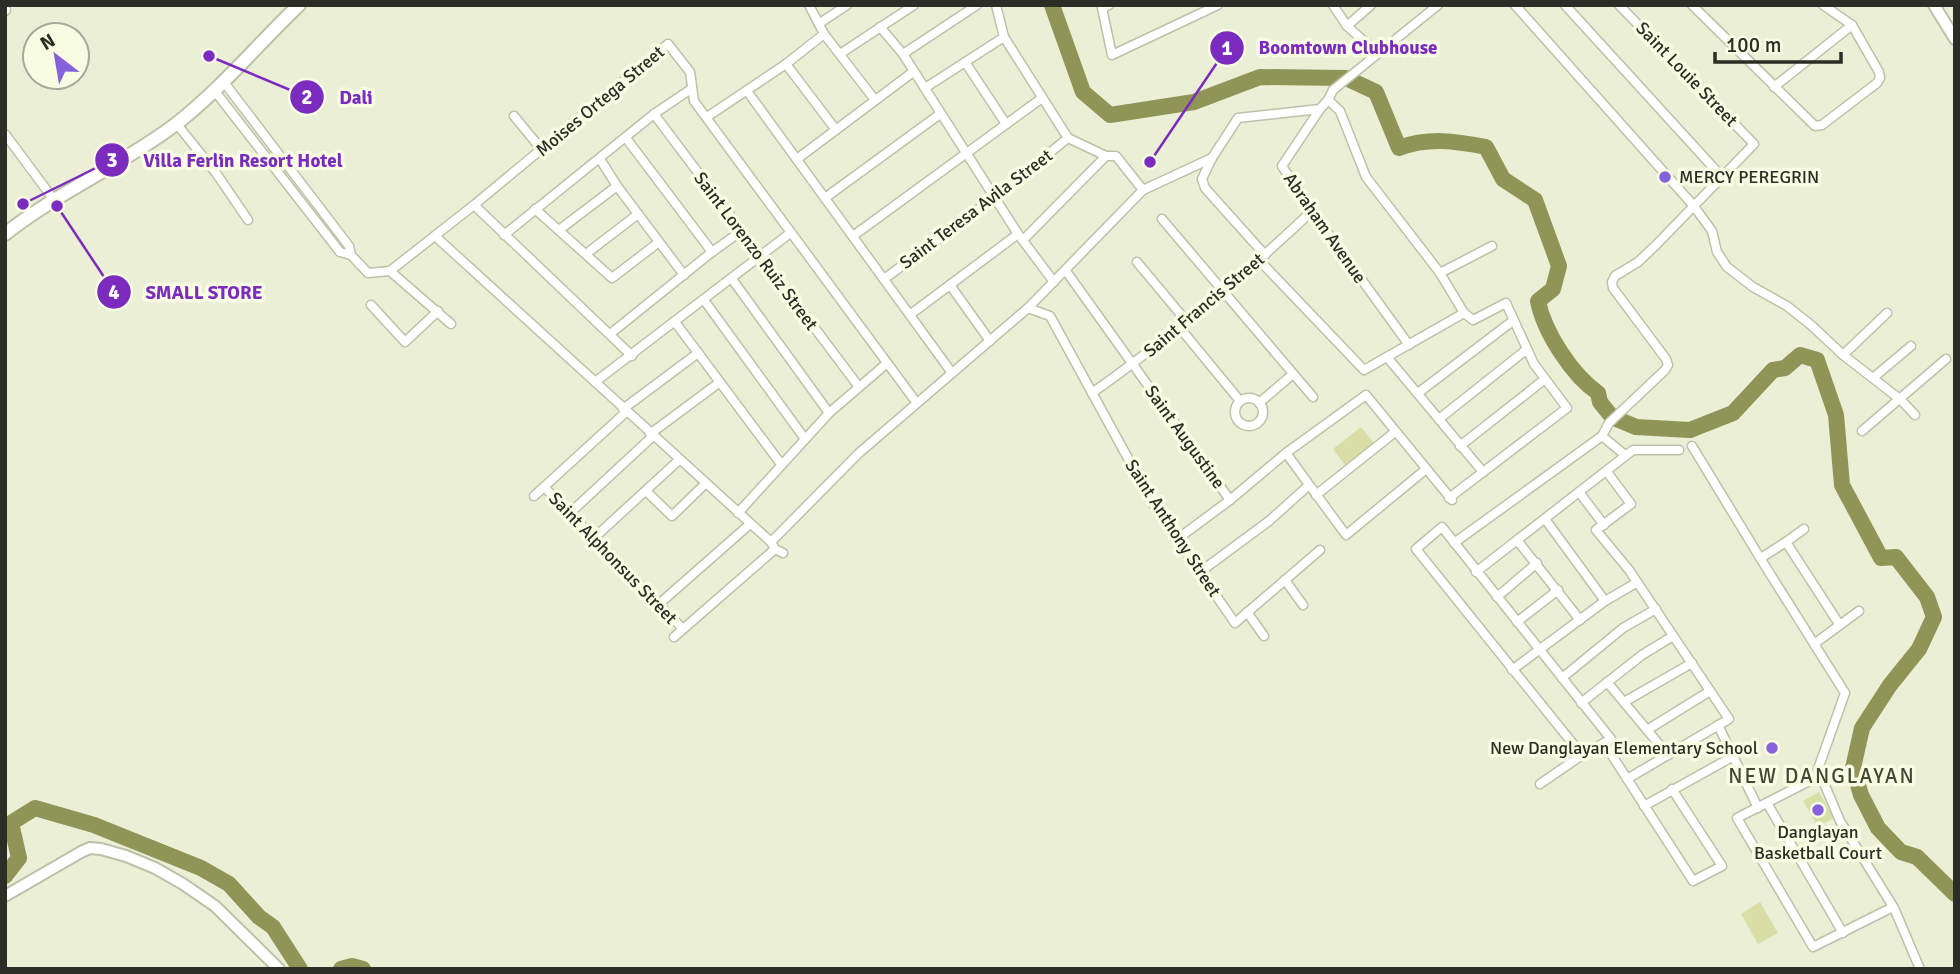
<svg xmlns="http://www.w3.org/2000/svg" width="1960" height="974" viewBox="0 0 1960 974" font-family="Signika,sans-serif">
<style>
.green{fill:#d8dfa6}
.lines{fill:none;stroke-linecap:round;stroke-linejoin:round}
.river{stroke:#8e9557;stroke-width:16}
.minor-casing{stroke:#bdc1a9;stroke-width:11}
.tertiary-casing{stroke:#bdc1a9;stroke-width:14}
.secondary-casing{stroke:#bdc1a9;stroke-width:16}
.minor{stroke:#fff;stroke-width:8}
.tertiary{stroke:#fff;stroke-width:10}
.secondary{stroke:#fff;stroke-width:12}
.poi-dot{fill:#8661dc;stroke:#f8fce3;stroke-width:2.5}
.labels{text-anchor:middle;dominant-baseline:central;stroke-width:7;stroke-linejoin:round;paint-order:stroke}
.street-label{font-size:18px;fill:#2c2d24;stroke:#f8fce3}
.poi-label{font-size:18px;fill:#2c2d24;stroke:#f8fce3;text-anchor:start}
.quarter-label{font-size:21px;letter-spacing:2px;fill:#444732;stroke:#f8fce3}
.leader{fill:none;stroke:#7b2cbf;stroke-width:2.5}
.callout-dot{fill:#7b2cbf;stroke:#f8fce3;stroke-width:2.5}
.mark-label{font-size:21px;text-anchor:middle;font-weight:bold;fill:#fff}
.callout-label{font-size:19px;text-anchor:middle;font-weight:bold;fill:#7b2cbf;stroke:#f8fce3;stroke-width:7;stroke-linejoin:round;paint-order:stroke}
</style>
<rect width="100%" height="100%" fill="#ebefd6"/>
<g class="green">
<polygon points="1361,427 1374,443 1345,465 1333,449"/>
<polygon points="1819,792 1834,818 1818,827 1803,801"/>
<polygon points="1760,902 1778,933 1758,944 1741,914"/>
</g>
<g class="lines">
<g class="river">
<path d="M1052 5 1083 92 1110 115 1194 102 1260 77 1346 78 1376 92 1399 148C1429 137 1455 141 1486 147L1503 179 1535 200 1559 266 1553 289 1538 301C1544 332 1572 375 1598 393L1600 402 1612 417 1636 427 1690 430 1733 413 1773 370 1785 368 1800 355 1817 360 1836 415 1842 485 1881 558 1896 557 1927 597 1934 617 1919 649 1890 685 1862 728 1853 768 1861 795 1878 828 1901 852 1917 857 1955 894"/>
<polyline points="5,876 19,858 11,823 35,808 94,825 201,868 229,884 259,917 273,927 300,969"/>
<polyline points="341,969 352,966 363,969"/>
</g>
<defs>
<g id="minor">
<polyline points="809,5 824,34 875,100"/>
<polyline points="996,5 1004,37 1068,138 1106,156 1116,156 1143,190"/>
<polyline points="1109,5 1102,8 1112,55 1218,5"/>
<polyline points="1333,5 1347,26 1377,53"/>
<polyline points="1515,5 1693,205 1712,231 1717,252 1727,267 1753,287 1787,306 1811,325 1843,355 1901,400 1915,415"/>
<polyline points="1565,5 1722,177"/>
<polyline points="1692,5 1815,126 1822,125 1877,83 1880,78 1879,72 1852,25 1823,5"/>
<polyline points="5,11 6,10"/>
<polyline points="820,23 847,5"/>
<polyline points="1347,26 1371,5"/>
<polyline points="880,27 903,54 1018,234 1054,282"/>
<polyline points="840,54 914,5"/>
<polyline points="903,54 977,5"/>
<polyline points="965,62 1006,124"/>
<polyline points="786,64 836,130"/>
<polyline points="223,81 349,246 351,255"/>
<polyline points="1774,87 1852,25"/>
<polyline points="925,88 1004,37"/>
<polyline points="214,90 340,252 351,255 368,273 390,271 474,205 668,44 690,72 694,101 916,402"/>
<polyline points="747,91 952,373"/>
<polyline points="1328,100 1340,111 1366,177 1440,273 1464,313 1473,320 1506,303 1534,364 1567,408 1449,498"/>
<polyline points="1320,109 1282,166 1312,211 1409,345"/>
<polyline points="654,114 859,387"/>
<polyline points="514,116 542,150"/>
<polyline points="707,117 786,64 824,34"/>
<polyline points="176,123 216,173 248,220"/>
<polyline points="5,134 54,200"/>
<polyline points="626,138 712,252"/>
<polyline points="1212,158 1202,179 1205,188 1265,255"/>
<polyline points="600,159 617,186 684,275"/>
<polyline points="797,159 913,72"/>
<polyline points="825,198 940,114"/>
<polyline points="474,205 632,356"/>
<polyline points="535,209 612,278 659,242"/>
<polyline points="1162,219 1313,397"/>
<polyline points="559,230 617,186"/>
<polyline points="504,235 654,114 691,89"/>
<polyline points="435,236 771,542 775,549 783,553"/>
<polyline points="853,236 1042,98"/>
<polyline points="1023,240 1106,156"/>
<polyline points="586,254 638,214"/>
<polyline points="1259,260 1364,370 1464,313"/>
<polyline points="1137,262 1187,322"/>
<polyline points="390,271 451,324"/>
<polyline points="1066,271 1230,500"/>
<polyline points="1440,273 1492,246"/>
<polyline points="732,279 829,413"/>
<polyline points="884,279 995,197 1068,138"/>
<polyline points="950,285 990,341"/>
<polyline points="704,300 805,439"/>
<polyline points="371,305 405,342 438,311"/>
<polyline points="1028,308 1050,316 1153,504 1235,623 1320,550"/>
<polyline points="911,314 1018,234"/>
<polyline points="675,322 781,464"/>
<polyline points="1180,328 1240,401"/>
<polyline points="610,334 712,252 740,232"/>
<polyline points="1843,355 1887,313"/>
<polyline points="1387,357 1483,472"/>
<polyline points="1873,378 1911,346"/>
<polyline points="595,382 789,234"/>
<path d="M1092 393C1170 338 1242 277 1312 211"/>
<polyline points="1418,393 1514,320"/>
<circle cx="1249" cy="412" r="14"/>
<polyline points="1259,403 1293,374"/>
<polyline points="623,409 698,353"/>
<polyline points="1439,419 1526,350"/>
<polyline points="1862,431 1946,359"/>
<polyline points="650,434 720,382"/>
<polyline points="1602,436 1625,455"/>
<polyline points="1460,446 1545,379"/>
<polyline points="1692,446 1762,561 1845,693 1818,769 1840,821 1894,908 1920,969"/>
<polyline points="1286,453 1346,535 1425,470"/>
<polyline points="1607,472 1631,504 1596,530 1629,570 1729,719 1627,779"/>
<polyline points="544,487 683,629"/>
<polyline points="647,492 672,516 705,484"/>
<polyline points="1579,492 1604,525"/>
<polyline points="1316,495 1395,432"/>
<polyline points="534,496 626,412"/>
<polyline points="570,513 653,436"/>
<polyline points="738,513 829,413 886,364"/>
<polyline points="1545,519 1605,601"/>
<polyline points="1804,529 1786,542 1839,624"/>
<polyline points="594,538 679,460"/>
<polyline points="1176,540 1230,500 1286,453 1366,395 1452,500"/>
<polyline points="1517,540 1580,620"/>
<polyline points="771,542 859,453 1028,308 1143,190 1212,158 1238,118 1320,109 1328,100 1333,90 1438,5"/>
<polyline points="1454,543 1602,436 1609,423 1665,370 1668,365 1666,359 1613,288 1612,282 1615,276 1638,262 1656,245 1754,144 1619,5"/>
<polyline points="1761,558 1786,542"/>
<polyline points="1200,572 1269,521 1308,486"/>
<polyline points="1476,572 1633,450 1679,450"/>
<polyline points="1285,580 1303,605"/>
<polyline points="1497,597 1537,563"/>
<polyline points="659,604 750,524"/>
<polyline points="1247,612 1264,636"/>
<polyline points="1517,622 1558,590"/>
<polyline points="674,637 775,549"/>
<polyline points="1814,644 1859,611"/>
<polyline points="1512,670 1605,601 1636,583"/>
<polyline points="1562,678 1623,628 1656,609"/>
<polyline points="1607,682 1668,755"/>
<polyline points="1624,702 1692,663"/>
<polyline points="1581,703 1642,655 1673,636"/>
<polyline points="1718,725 1758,808"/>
<polyline points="1647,730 1710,691"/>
<polyline points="1604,743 1693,881 1722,866 1672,789"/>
<polyline points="1821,775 1737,818 1813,947 1893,907"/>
<polyline points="1540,784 1582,755 1611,739 1442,527 1416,549 1582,755"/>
<polyline points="1767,803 1843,933"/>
<polyline points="1644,806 1732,757"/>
</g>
<g id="tertiary">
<polyline points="1934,5 1955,39"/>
<polyline points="5,896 81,852 90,848 101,849 126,856 155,868 183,884 215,906 279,969"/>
</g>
<path id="secondary" d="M5 234C58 192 122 165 176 124 221 89 258 44 299 5"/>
</defs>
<use href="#minor" class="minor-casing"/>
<use href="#tertiary" class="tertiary-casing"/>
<use href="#secondary" class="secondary-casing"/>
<use href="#minor" class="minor"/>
<use href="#tertiary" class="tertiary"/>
<use href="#secondary" class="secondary"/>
</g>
<g class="poi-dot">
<circle cx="1665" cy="177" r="7"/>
<circle cx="1772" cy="748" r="7"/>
<circle cx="1818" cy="810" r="7"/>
</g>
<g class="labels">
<g class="street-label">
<text transform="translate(1687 74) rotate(46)">Saint Louie Street</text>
<text transform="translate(600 101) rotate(-40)">Moises Ortega Street</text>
<text transform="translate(976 209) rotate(-37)">Saint Teresa Avila Street</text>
<text transform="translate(1325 228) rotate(55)">Abraham Avenue</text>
<text transform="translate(756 251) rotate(53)">Saint Lorenzo Ruiz Street</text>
<text transform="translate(1204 305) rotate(-40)">Saint Francis Street</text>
<text transform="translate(1185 437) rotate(54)">Saint Augustine</text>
<text transform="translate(1173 528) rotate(57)">Saint Anthony Street</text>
<text transform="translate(613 558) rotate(46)">Saint Alphonsus Street</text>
</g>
<g class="poi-label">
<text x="1679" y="177">MERCY PEREGRIN</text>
<text x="1758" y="748" text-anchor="end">New Danglayan Elementary School</text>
<text x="1818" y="832" text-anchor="middle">Danglayan<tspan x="1818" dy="21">Basketball Court</tspan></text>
</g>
<g class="quarter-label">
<text x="1822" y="776">NEW DANGLAYAN</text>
</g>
</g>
<path class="leader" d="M1150 162L1227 48M209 56L307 97M23 204L112 160M57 206L114 292"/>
<g class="callout-dot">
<circle cx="1150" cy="162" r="7"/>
<circle cx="209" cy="56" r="7"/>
<circle cx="23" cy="204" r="7"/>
<circle cx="57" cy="206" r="7"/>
<circle cx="1227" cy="48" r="18"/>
<circle cx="307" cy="97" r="18"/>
<circle cx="112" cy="160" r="18"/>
<circle cx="114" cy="292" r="18"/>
</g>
<g class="mark-label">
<text x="1227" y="55">1</text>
<text x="307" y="104">2</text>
<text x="112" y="167">3</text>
<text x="114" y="299">4</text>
</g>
<g class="callout-label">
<text x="1348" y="54">Boomtown Clubhouse</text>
<text x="356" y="104">Dali</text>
<text x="243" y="167">Villa Ferlin Resort Hotel</text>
<text x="204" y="299">SMALL STORE</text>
</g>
<rect width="1960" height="974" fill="none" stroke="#2c2d24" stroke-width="14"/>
<g transform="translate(56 56) rotate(329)"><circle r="33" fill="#f8fce3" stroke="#a6a997" stroke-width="2"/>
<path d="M0-5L12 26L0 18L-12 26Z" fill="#8661dc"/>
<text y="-10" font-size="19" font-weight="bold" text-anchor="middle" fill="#2c2d24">N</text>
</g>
<path d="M1715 52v10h126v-10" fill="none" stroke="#2c2d24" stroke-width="3.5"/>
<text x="1726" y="52" font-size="21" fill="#2c2d24" stroke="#f8fce3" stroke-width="5" paint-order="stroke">100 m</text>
</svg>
